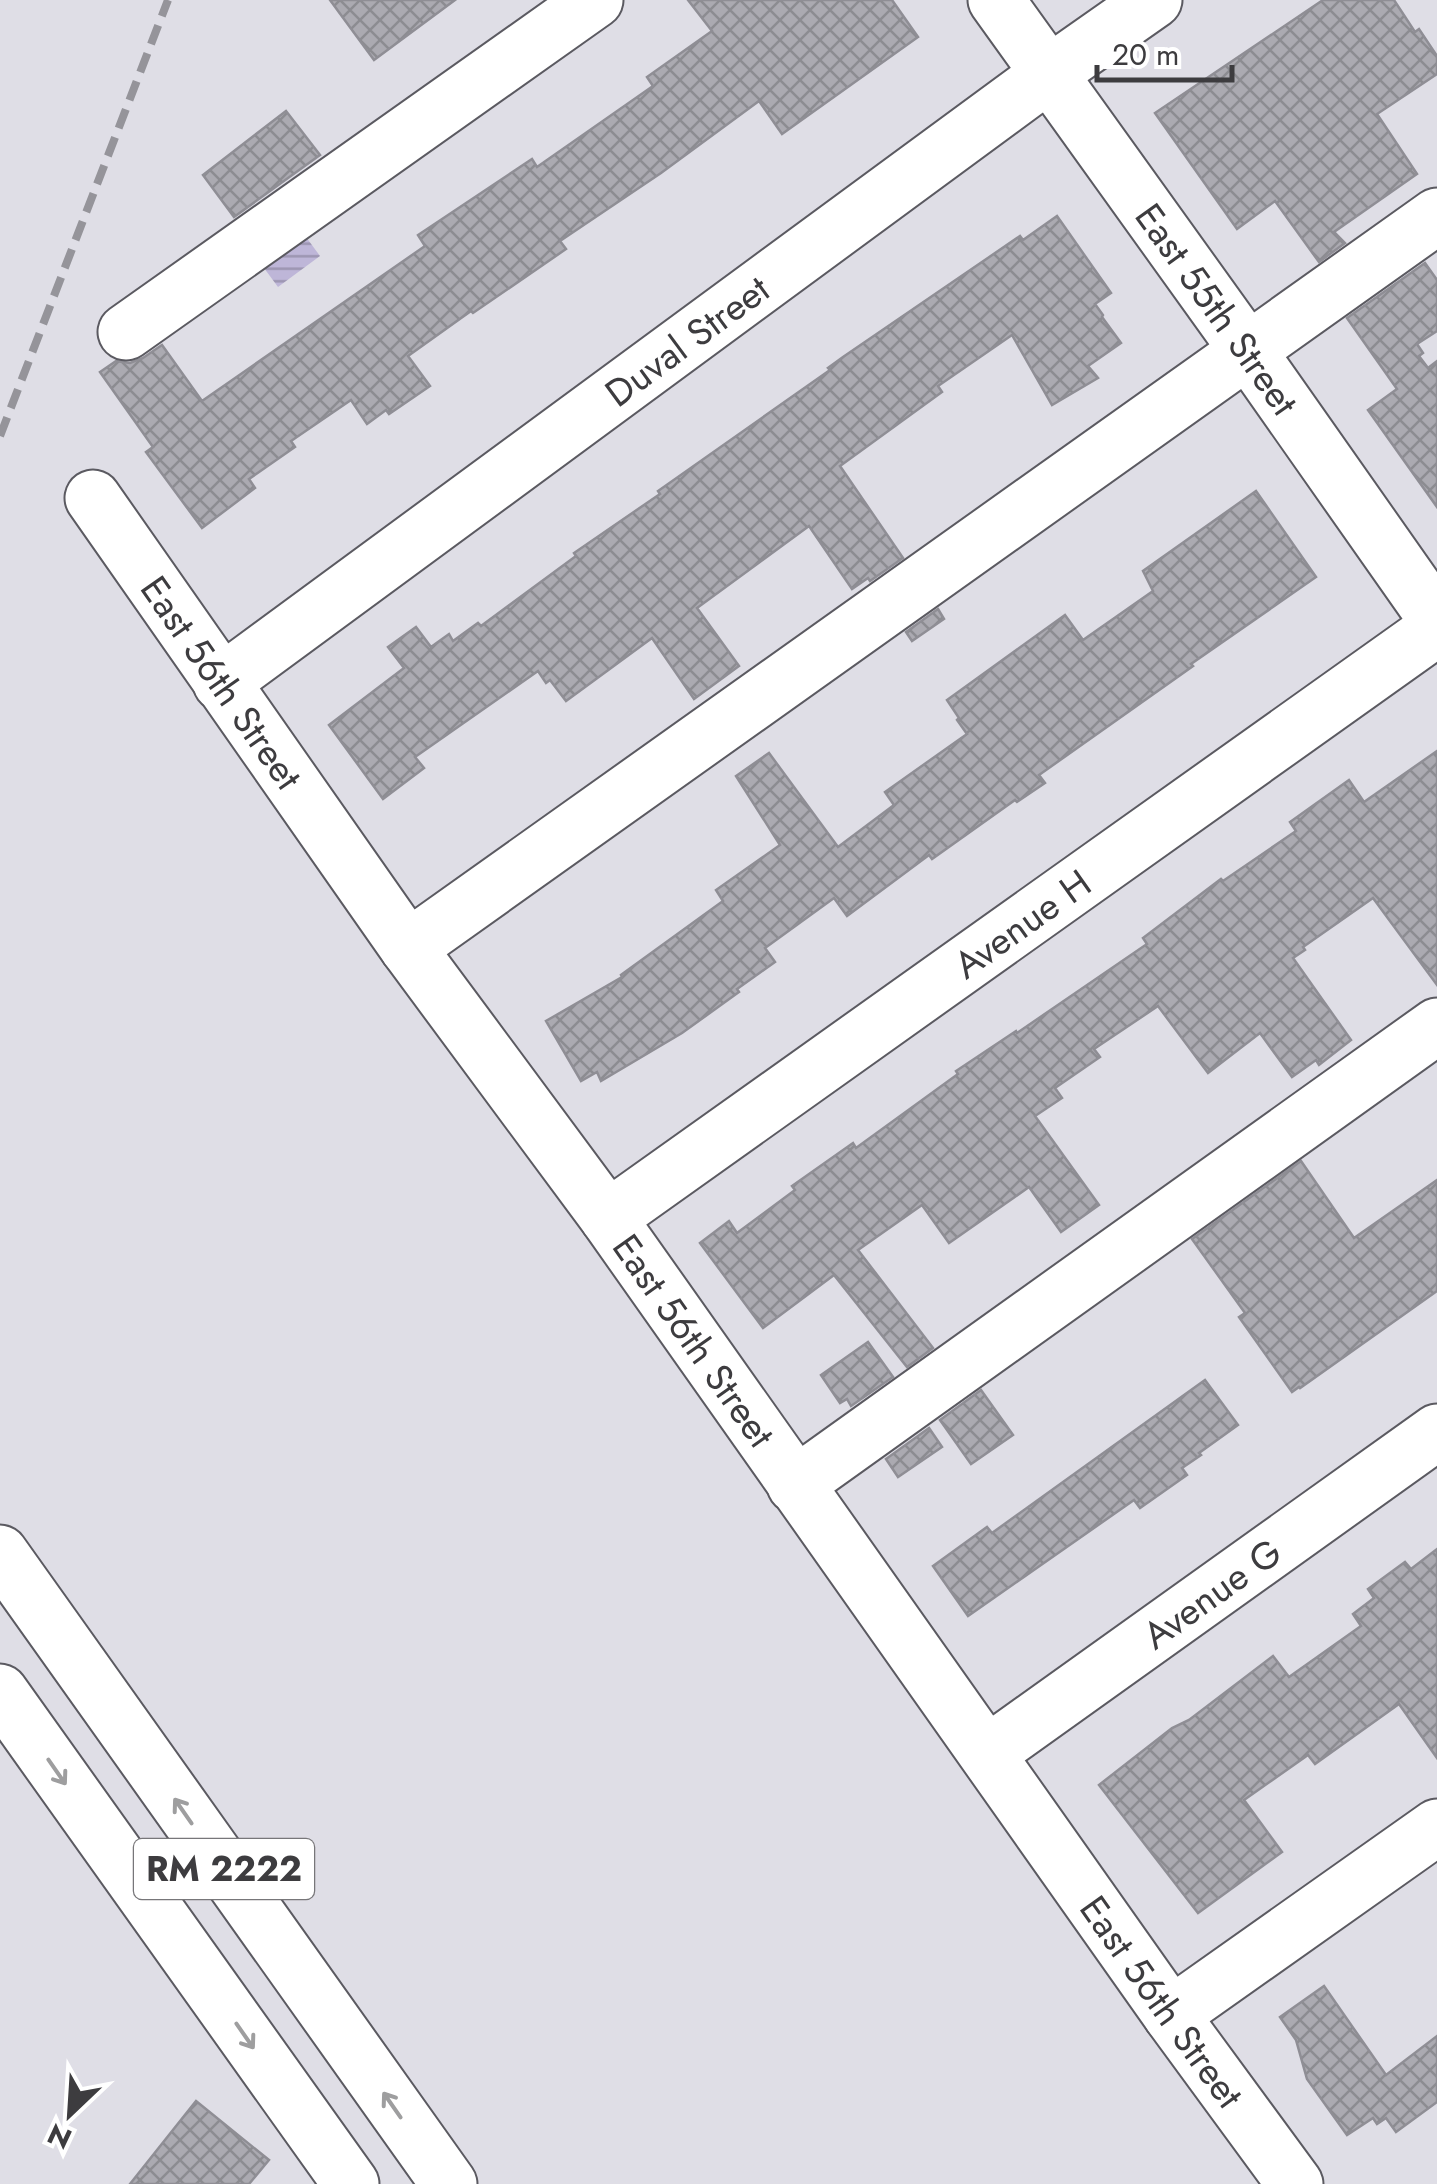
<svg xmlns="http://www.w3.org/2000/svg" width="1437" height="2184" viewBox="0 0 1437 2184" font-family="Jost,sans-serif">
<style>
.water{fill:url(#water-rules)}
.building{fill:url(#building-cross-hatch);stroke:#8f8e95;stroke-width:2.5}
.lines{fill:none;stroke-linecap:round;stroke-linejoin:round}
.minor-casing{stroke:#5b5a61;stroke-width:59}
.major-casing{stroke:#5b5a61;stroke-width:59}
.minor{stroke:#fff;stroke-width:55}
.major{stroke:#fff;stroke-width:55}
.rail{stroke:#95949a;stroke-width:8;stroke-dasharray:20 10;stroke-linecap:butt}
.oneway{stroke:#9e9e9f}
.labels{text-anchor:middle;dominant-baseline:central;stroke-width:8;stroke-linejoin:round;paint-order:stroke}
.shield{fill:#fff;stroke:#777679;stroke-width:2.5}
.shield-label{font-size:35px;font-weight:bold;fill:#3d3c3f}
.street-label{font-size:38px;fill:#3d3c3f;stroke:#fff}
</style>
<defs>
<pattern id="water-rules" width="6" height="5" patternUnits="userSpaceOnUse" patternTransform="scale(2.5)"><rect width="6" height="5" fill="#beb6d8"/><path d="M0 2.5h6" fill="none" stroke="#9c95b1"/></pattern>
<pattern id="building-cross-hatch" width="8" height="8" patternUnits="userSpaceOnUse" patternTransform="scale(2.5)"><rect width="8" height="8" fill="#abaab1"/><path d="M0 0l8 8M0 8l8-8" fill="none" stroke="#8c8c91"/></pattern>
</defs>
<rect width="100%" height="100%" fill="#dfdee6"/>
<polygon class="water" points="306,237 320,256 278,287 264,268"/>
<g class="building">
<polygon points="330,0 455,0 374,60"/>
<polygon points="688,0 892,0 918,37 782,134 759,101 661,173 560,241 566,249 473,313 471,311 408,356 430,386 389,414 386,410 367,424 351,400 291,441 295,447 249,479 255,488 202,528 146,452 153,447 100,372 116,361 130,363 143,358 162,345 202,401 425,246 418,235 532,159 537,167 653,86 647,77 712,31"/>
<polygon points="1323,0 1394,0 1415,32 1419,29 1437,56 1437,74 1377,114 1417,174 1334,232 1345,243 1319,262 1275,201 1237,229 1155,113"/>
<polygon points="286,111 320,155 234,217 203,175"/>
<polygon points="1057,216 1111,293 1095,304 1103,315 1102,317 1121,343 1088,366 1098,378 1052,405 1012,335 938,386 942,392 840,466 903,558 870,581 868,578 852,589 809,526 697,608 739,666 694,699 652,638 566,701 550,680 546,683 538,671 415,757 424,768 383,799 329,725 404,668 388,647 416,627 431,647 449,634 453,641 478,623 481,626 576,556 574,553 660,494 658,491 830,370 828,368 843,357 1020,236 1023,240"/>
<polygon points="1425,263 1437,280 1437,331 1417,344 1423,353 1419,356 1428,368 1437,361 1437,507 1368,410 1397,389 1347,318"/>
<polygon points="1256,491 1316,577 1191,664 1193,666 1039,775 1045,783 1017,802 1015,800 932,859 929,855 847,916 834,898 765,948 775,962 737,989 739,992 682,1033 601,1081 597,1072 581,1081 546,1021 622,977 621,975 723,901 716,890 780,845 736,776 769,753 838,847 894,805 885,792 967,734 957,720 959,718 947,700 1065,615 1083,640 1153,591 1143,571"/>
<polygon points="938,609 944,619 912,641 906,632"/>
<polygon points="1437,751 1437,985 1373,898 1303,947 1305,950 1293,958 1351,1040 1319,1065 1316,1060 1292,1077 1260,1033 1208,1073 1158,1006 1094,1049 1100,1057 1055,1088 1062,1098 1035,1116 1099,1205 1061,1232 1029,1187 949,1243 922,1205 858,1250 933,1348 907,1367 834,1275 763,1328 700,1243 729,1221 737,1233 795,1190 792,1186 853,1143 856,1148 958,1074 956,1071 1016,1031 1017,1033 1147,944 1143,938 1221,879 1223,881 1296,831 1290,822 1349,780 1364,802"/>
<polygon points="1301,1161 1354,1238 1437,1180 1437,1291 1300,1388 1299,1387 1292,1392 1239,1317 1245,1313 1192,1239"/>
<polygon points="868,1342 893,1377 851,1406 847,1399 840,1403 821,1375"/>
<polygon points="1205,1380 1238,1425 1199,1453 1201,1455 1182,1468 1187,1475 1140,1508 1134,1500 968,1616 933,1566 987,1527 992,1533"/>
<polygon points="981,1390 1013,1435 971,1464 940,1420"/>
<polygon points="929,1428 942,1447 898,1477 886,1459"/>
<polygon points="1437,1549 1437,1758 1399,1704 1315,1764 1308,1755 1244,1800 1282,1852 1198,1913 1099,1785 1172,1728 1189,1720 1273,1656 1289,1677 1361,1626 1353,1614 1374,1598 1368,1589 1405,1562 1411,1569"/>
<polygon points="1324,1986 1386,2075 1437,2036 1437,2102 1396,2132 1386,2118 1377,2124 1373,2118 1347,2135 1307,2079 1296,2040 1280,2017"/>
<polygon points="196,2101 269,2160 249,2184 130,2184"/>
</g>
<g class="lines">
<defs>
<g id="minor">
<path id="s1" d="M996 0 1248 351 1437 620"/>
<polyline points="126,332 595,0"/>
<path id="s2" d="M93 498 408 948 608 1218 1171 2015 1295 2184"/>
<path id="s3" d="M221 683 1050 73 1154 0"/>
<polyline points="408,948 1437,216"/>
<path id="s4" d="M608 1218 1437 628"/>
<polyline points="795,1485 1437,1026"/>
<path id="s5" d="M988 1753 1437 1432"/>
<polyline points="1171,2015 1437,1827"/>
</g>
<g id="major">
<polyline points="0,1553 449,2184"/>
<polyline points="0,1692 351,2184"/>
</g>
</defs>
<use href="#minor" class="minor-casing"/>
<use href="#major" class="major-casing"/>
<use href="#minor" class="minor"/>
<use href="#major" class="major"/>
<polyline class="rail" points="0,436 168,0"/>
</g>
<defs><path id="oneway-shaft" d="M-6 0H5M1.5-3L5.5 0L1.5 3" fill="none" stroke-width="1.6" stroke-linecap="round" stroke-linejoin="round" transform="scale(2.5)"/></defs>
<g class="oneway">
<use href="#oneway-shaft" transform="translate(57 1772) rotate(55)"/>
<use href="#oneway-shaft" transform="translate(183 1811) rotate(-125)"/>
<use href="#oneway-shaft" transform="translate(245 2036) rotate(55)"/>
<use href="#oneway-shaft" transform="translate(392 2105) rotate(-125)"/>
</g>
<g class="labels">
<rect class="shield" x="134" y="1839" width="180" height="60" rx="8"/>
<g class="shield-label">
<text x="224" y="1869">RM 2222</text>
</g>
<g class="street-label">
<text stroke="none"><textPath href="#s1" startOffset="380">East 55th Street</textPath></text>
<text stroke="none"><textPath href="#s3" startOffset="578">Duval Street</textPath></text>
<text stroke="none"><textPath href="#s2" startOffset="225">East 56th Street</textPath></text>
<text stroke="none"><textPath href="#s4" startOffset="508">Avenue H</textPath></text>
<text stroke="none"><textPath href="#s2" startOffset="1035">East 56th Street</textPath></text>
<text stroke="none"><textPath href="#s5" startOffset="275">Avenue G</textPath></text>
<text stroke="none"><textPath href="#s2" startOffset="1845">East 56th Street</textPath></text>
</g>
</g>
<g transform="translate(70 2114) rotate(205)" stroke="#ffffff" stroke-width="8" paint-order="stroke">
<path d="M0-8L18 38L0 25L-18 38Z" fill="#3d3c3f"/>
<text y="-15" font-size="28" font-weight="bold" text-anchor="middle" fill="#3d3c3f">N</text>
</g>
<path d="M1097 65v15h135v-15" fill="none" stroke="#3d3c3f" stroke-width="5"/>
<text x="1112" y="65" font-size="30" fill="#3d3c3f" stroke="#ffffff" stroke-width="8" paint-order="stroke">20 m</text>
</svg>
